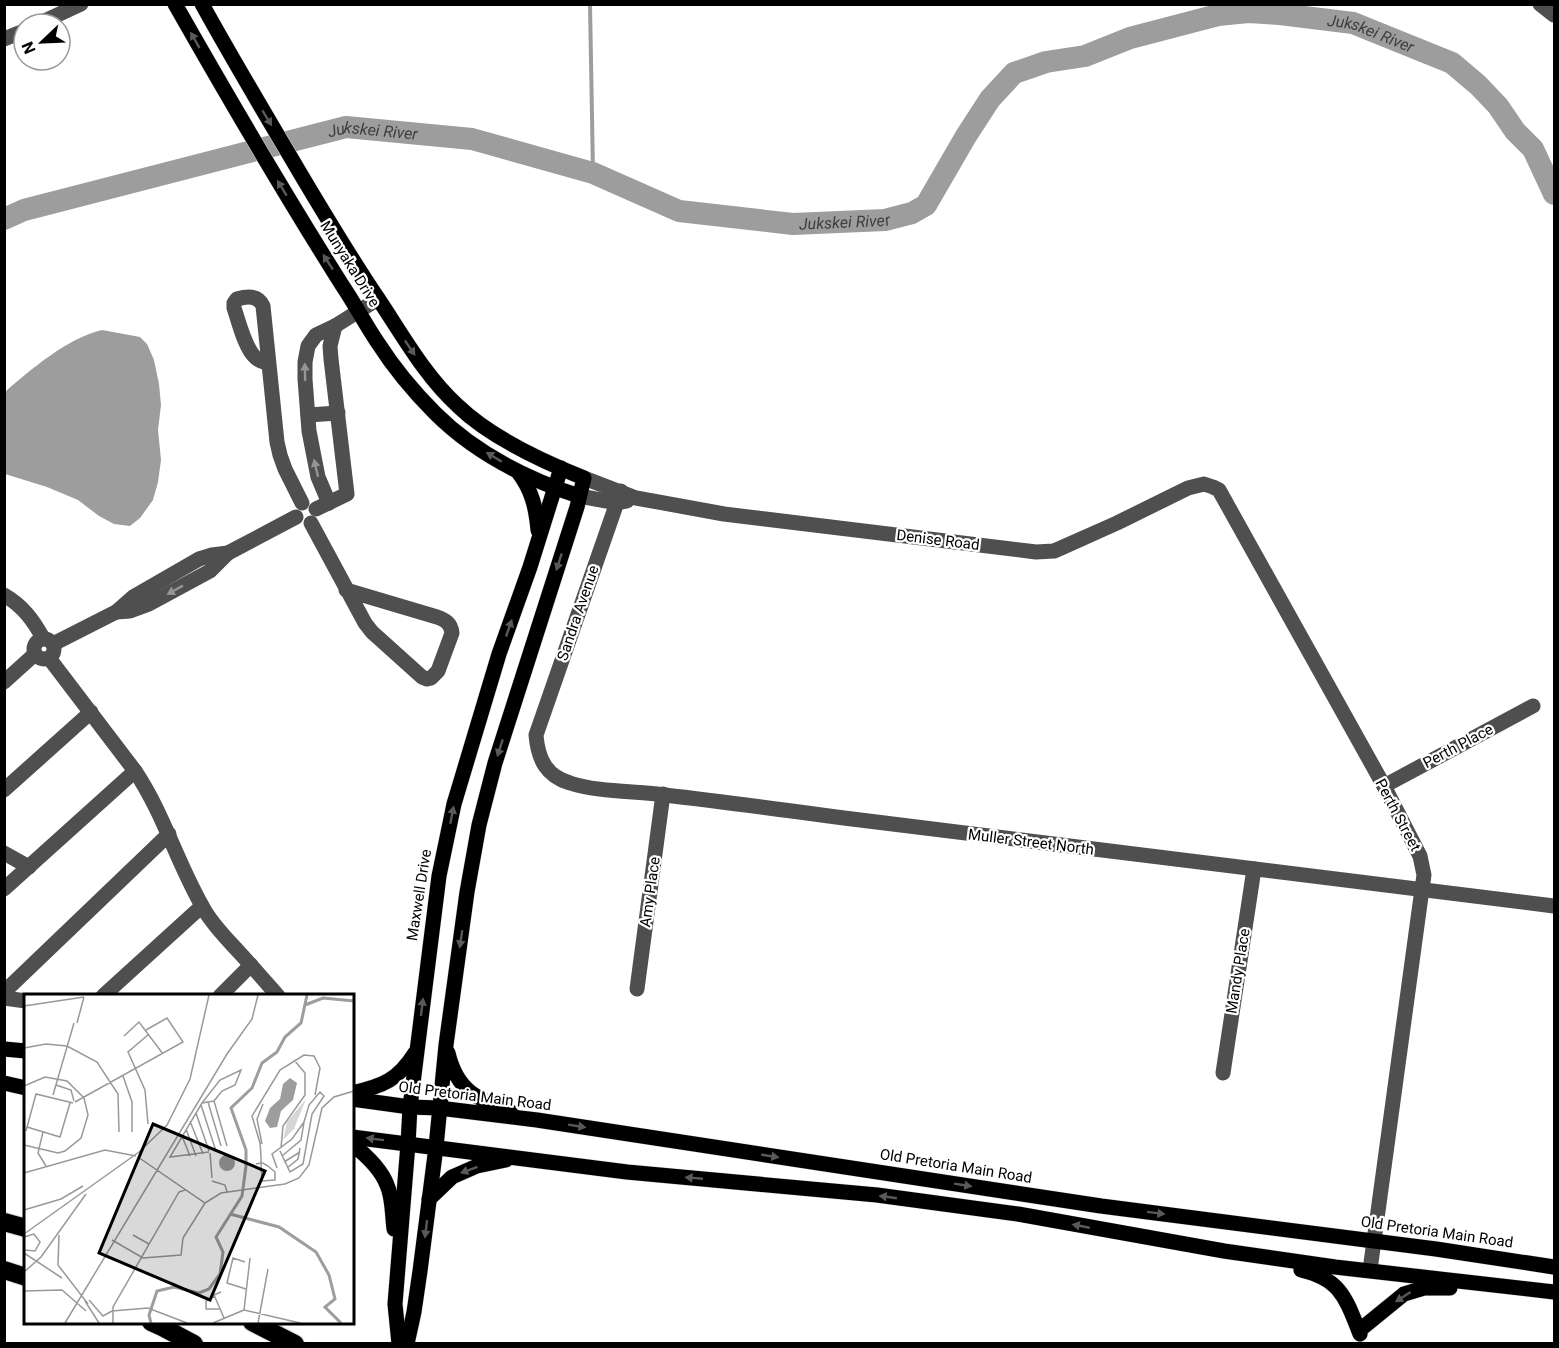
<svg xmlns="http://www.w3.org/2000/svg" width="1559" height="1348" viewBox="0 0 1559 1348" font-family="Roboto,sans-serif">
<style>
.water{fill:#9d9d9d}
.lines{fill:none;stroke-linecap:round;stroke-linejoin:round}
.stream{stroke:#9d9d9d;stroke-width:4}
.river{stroke:#9d9d9d;stroke-width:22}
.major-casing{stroke:#dbdbdb;stroke-width:16}
.highway-casing{stroke:#dbdbdb;stroke-width:20}
.minor{stroke:#4f4f4f;stroke-width:15}
.major{stroke:#000;stroke-width:15}
.highway{stroke:#000;stroke-width:18}
.oneway{fill:#595959}
.oneway2{fill:#959595}
.labels{text-anchor:middle;dominant-baseline:central;stroke-width:4.5;stroke-linejoin:round;paint-order:stroke}
.street-label{font-size:15px;fill:#000;stroke:#fff}
.water-label{font-size:16px;font-style:italic;fill:#3e3e3e;stroke:#fff}
.inset-river{fill:none;stroke:#9d9d9d;stroke-width:3}
.inset-road{fill:none;stroke:#999;stroke-width:1.5}
.view{fill:#000;fill-opacity:0.15;stroke:#000;stroke-width:3}
.inset-edge{fill:none;stroke:#000;stroke-width:3}
</style>
<rect width="100%" height="100%" fill="#fff"/>
<path class="water" d="M102 330 140 337 147 344 154 360 159 384 161 405 158 430 161 460 158 482 153 500 140 518 130 526 114 524 99 516 78 500 47 487 5 474V392C31 369 68 338 102 330Z"/>
<g class="lines">
<polyline class="stream" points="590,4 593,173"/>
<path class="river" id="s1" d="M4 219 24 210 346 127 472 139 593 173 679 211 793 224 885 220 912 213 926 205 966 136 990 99 1014 73 1046 62 1085 56 1130 38 1218 15 1248 12 1280 14 1353 23 1452 63 1478 85 1498 106 1515 131 1533 149 1554 194"/>
<defs>
<g id="major">
<path d="M175 4C229 99 284 193 342 285 355 304 365 324 378 343 394 368 414 392 435 413 474 452 527 479 579 496"/>
<path d="M202 4C234 62 267 117 300 173 325 215 350 257 377 297 402 334 424 375 458 406 489 436 544 462 584 478L577 507 495 763 479 825 467 892 446 1045 436 1147 420 1271 414 1312 407 1344"/>
<path d="M518 472C532 490 536 508 538 530"/>
<polyline points="4,1049 26,1051"/>
<path d="M448 1053C457 1091 477 1099 510 1111"/>
<polyline points="4,1083 26,1088"/>
<path d="M352 1093C383 1086 398 1080 415 1053"/>
<polyline points="352,1099 410,1107 439,1108 537,1120 1101,1206 1436,1249 1554,1267"/>
<polyline points="352,1137 627,1172 877,1195 1018,1214 1224,1251 1335,1267 1554,1292"/>
<path d="M352 1144C366 1155 381 1169 387 1185 393 1198 392 1215 394 1229"/>
<polyline points="429,1199 452,1177 477,1166 506,1160"/>
<path d="M1301 1270C1341 1279 1346 1299 1360 1334"/>
<polyline points="1361,1329 1404,1294 1424,1288 1450,1288"/>
<polyline points="399,1344 395,1304 408,1144 410,1107 439,876 454,804 499,654 530,567 561,468"/>
</g>
<g id="highway">
<polyline points="4,1222 26,1228"/>
<polyline points="4,1270 26,1277"/>
<polyline points="151,1322 162,1327 194,1344"/>
<polyline points="252,1322 295,1344"/>
</g>
</defs>
<use href="#major" class="major-casing"/>
<use href="#highway" class="highway-casing"/>
<g class="minor">
<polyline points="1540,4 1554,15"/>
<polyline points="38,24 81,4"/>
<polyline points="4,39 24,31"/>
<path d="M269 364C264 362 259 361 256 358 245 349 239 322 234 308V303L237 299C247 296 258 295 263 306L277 442 280 455 285 469 302 503"/>
<polyline points="308,415 338,413"/>
<polyline points="584,478 636,498 724,514 1036,552 1054,551 1061,548 1117,523 1188,488 1204,484 1213,487 1219,490 1384,786 1420,856 1424,875 1422,889 1370,1270"/>
<path d="M621 491 536 735C538 759 546 776 570 783 597 792 636 791 665 795 725 802 784 810 844 818 1081 849 1318 875 1554 906"/>
<polyline points="579,496 617,503 627,501"/>
<polyline points="329,503 318,477 309,431 305,379 305,362 308,346 316,335 335,326 378,299"/>
<polyline points="316,509 347,494 331,359 330,346 335,326"/>
<path d="M311 523 365 623 372 632 422 677 427 679 431 678 438 671 452 633C451 623 445 620 437 617L346 590"/>
<path d="M4 595C23 606 33 620 43 638"/>
<polyline points="116,612 130,611 149,604 210,571 228,553"/>
<circle cx="44" cy="649" r="10"/>
<polyline points="53,644 116,612 133,597 199,559 212,555 228,553 296,517"/>
<path d="M49 658 135 771C165 816 178 866 205 911 214 926 226 938 238 951 251 965 264 980 278 996"/>
<polyline points="4,682 35,654"/>
<polyline points="1384,786 1533,706"/>
<polyline points="4,790 91,712"/>
<polyline points="4,853 29,867"/>
<polyline points="4,889 135,771"/>
<polyline points="637,989 663,794"/>
<polyline points="4,992 169,834"/>
<polyline points="103,996 202,906"/>
<polyline points="220,996 251,965"/>
<polyline points="4,998 26,1001"/>
<polyline points="1223,1073 1254,869"/>
</g>
<use href="#major" class="major"/>
<use href="#highway" class="highway"/>
</g>
<defs><path id="oneway-solid" d="M-6-.8H1V-3.2L6.5 0L1 3.2V.8H-6Z" transform="scale(1.5)"/></defs>
<g class="oneway">
<use href="#oneway-solid" transform="translate(195 40) rotate(-120)"/>
<use href="#oneway-solid" transform="translate(267 118) rotate(59)"/>
<use href="#oneway-solid" transform="translate(282 188) rotate(-121)"/>
<use href="#oneway-solid" transform="translate(328 262) rotate(-123)"/>
<use href="#oneway-solid" transform="translate(410 348) rotate(56)"/>
<use href="#oneway-solid" transform="translate(494 457) rotate(-149)"/>
<use href="#oneway-solid" transform="translate(559 562) rotate(108)"/>
<use href="#oneway-solid" transform="translate(509 628) rotate(-71)"/>
<use href="#oneway-solid" transform="translate(500 748) rotate(108)"/>
<use href="#oneway-solid" transform="translate(452 815) rotate(-79)"/>
<use href="#oneway-solid" transform="translate(461 939) rotate(98)"/>
<use href="#oneway-solid" transform="translate(422 1007) rotate(-83)"/>
<use href="#oneway-solid" transform="translate(577 1126) rotate(9)"/>
<use href="#oneway-solid" transform="translate(375 1139) rotate(-173)"/>
<use href="#oneway-solid" transform="translate(770 1156) rotate(9)"/>
<use href="#oneway-solid" transform="translate(469 1170) rotate(160)"/>
<use href="#oneway-solid" transform="translate(694 1178) rotate(-175)"/>
<use href="#oneway-solid" transform="translate(963 1185) rotate(9)"/>
<use href="#oneway-solid" transform="translate(888 1197) rotate(-172)"/>
<use href="#oneway-solid" transform="translate(1156 1213) rotate(7)"/>
<use href="#oneway-solid" transform="translate(1081 1226) rotate(-169)"/>
<use href="#oneway-solid" transform="translate(426 1229) rotate(97)"/>
<use href="#oneway-solid" transform="translate(1403 1297) rotate(147)"/>
</g>
<g class="oneway2">
<use href="#oneway-solid" transform="translate(305 372) rotate(-91)"/>
<use href="#oneway-solid" transform="translate(316 468) rotate(-103)"/>
<use href="#oneway-solid" transform="translate(175 590) rotate(151)"/>
</g>
<g class="labels">
<g class="street-label">
<text transform="translate(350 264) rotate(58)">Munyaka Drive</text>
<text transform="translate(938 540) rotate(7)">Denise Road</text>
<text transform="translate(578 613) rotate(-71)">Sandra Avenue</text>
<text transform="translate(1458 746) rotate(-28)">Perth Place</text>
<text transform="translate(1398 815) rotate(62)">Perth Street</text>
<text transform="translate(1031 842) rotate(7)">Muller Street North</text>
<text transform="translate(650 892) rotate(-82)">Amy Place</text>
<text transform="translate(419 895) rotate(-81)">Maxwell Drive</text>
<text transform="translate(1238 971) rotate(-81)">Mandy Place</text>
<text transform="translate(475 1096) rotate(7)">Old Pretoria Main Road</text>
<text transform="translate(956 1166) rotate(9)">Old Pretoria Main Road</text>
<text transform="translate(1437 1232) rotate(8)">Old Pretoria Main Road</text>
</g>
<g class="water-label">
<text stroke="none"><textPath href="#s1" startOffset="1479">Jukskei River</textPath></text>
<text stroke="none"><textPath href="#s1" startOffset="381">Jukskei River</textPath></text>
<text stroke="none"><textPath href="#s1" startOffset="867">Jukskei River</textPath></text>
</g>
</g>
<g transform="translate(24 994)">
<rect width="330" height="330" fill="#fff"/>
<path d="M282 105 270 135 259 146 263 128Z" fill="#d6d6d6"/>
<path d="M266 84 273 89 269 106 257 117 253 133 246 134 241 127 246 114 256 105 259 90ZM195 169a8 8 0 1 1 16 0a8 8 0 1 1-16 0Z" fill="#9d9d9d"/>
<path class="inset-river" d="M281 11 299 4 330 7M206 220 255 233 292 258 305 281 311 305 301 313 317 329M127 329 125 321 133 297 150 293 175 299 185 295 196 280 199 258 192 243 218 202 222 172V156L207 114 228 94 238 69 253 58 261 43 277 29 283 1"/>
<path class="inset-road" d="M0 12 60 3M53 29 60 3M100 42 115 28 139 60M0 54 22 50 43 52 73 68 94 100 95 138M99 82 108 108V138M32 91 47 96 50 107M0 92 21 83 43 87 60 104 64 121 57 144 41 157 34 159 0 151M29 101 50 29M51 108 159 48 143 24 122 36M184 108 197 152M178 109 196 86 217 76 211 91 198 97 190 107 203 152M177 111 192 157M172 119 185 157M166 127 179 160M124 130 121 96 104 58 125 40M3 133 36 143 46 109M162 135 172 162M2 137 12 100 49 109M19 138 14 159 22 172M158 142 166 162M238 150 233 125 239 110M257 154 259 132 281 101V79L270 66M256 157 266 178 279 170 288 120 300 102 296 98 285 111 280 128M185 158 146 163 178 109 190 107M186 159 188 184M114 163 181 209 197 199 261 190 275 184 285 171 298 114 310 103 330 97M260 168 276 158M232 170 237 169H239L244 172 251 178V186L238 187 237 169V162L236 149 228 122 256 76 280 61 290 62 296 74 291 101M253 174 248 160 268 145 280 128 277 146 258 162M263 174 274 165 276 154M0 179 81 156 112 162M188 187 201 191 203 198M0 216 37 205 59 192M0 240 115 158 143 131 166 85 185 1M35 241 34 271 64 310M109 241 125 250M88 246 119 264 157 261 159 244 181 209M0 256 11 257 16 248 10 240 0 243M0 259 38 284M221 268 209 264 203 289 222 295M0 278 17 263 62 200M0 297 38 296 62 317M197 298 190 301 200 324M191 302 182 307V315H196M65 306 79 322 88 317M61 307 75 329M220 316 276 329M220 316 226 264M88 317 124 314 163 329M41 329 203 60 228 25 234 1M89 329V313L155 198 161 196M189 329 220 316M234 329 244 275"/>
<path class="view" d="M129 130 241 177 186 306 75 259Z"/>
<rect width="330" height="330" class="inset-edge"/>
</g>
<rect width="1559" height="1348" fill="none" stroke="#000000" stroke-width="12"/>
<g transform="translate(42 42) rotate(247)"><circle r="28" fill="#ffffff" stroke="#999999" stroke-width="1.5"/>
<path d="M0-4.5L10 22L0 15L-10 22Z" fill="#000000"/>
<text y="-9" font-size="16" font-weight="bold" text-anchor="middle" fill="#000000">N</text>
</g>
</svg>
